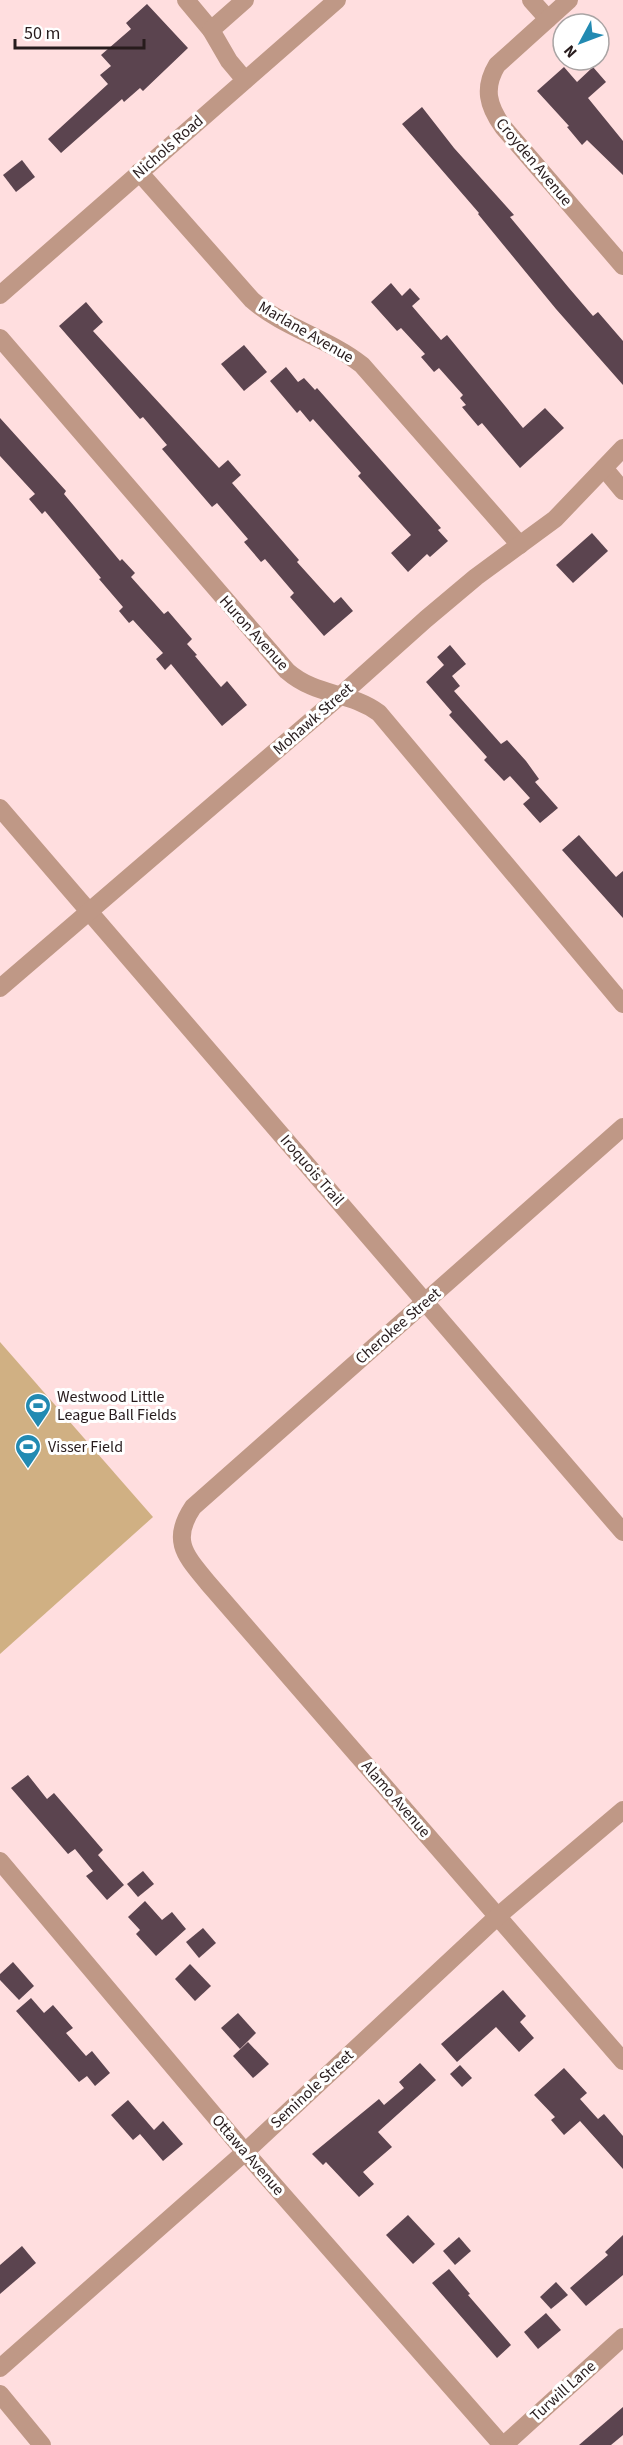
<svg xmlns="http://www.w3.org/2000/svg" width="623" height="2445" viewBox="0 0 623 2445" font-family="'Source Sans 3',sans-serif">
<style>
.green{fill:#d0b083}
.building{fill:#5b444f}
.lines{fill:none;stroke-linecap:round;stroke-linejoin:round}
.minor{stroke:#bf9886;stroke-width:18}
.labels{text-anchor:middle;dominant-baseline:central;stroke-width:6;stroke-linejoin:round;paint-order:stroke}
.street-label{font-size:16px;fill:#271b1c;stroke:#fff}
.poi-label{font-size:16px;fill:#271b1c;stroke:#fff;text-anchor:start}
</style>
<rect width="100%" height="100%" fill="#ffdedf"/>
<polygon class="green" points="0,1342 153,1517 0,1654"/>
<g class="building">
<polygon points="147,4 188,48 143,91 140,88 124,102 122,99 61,153 48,139 108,84 100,75 111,66 101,55 131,29 126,23"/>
<polygon points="564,67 577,82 593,67 606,82 588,98 623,141 623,175 587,140 582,145 567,127 569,126 537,91"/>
<polygon points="422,107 454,148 514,215 510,217 569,288 593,316 598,312 623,341 623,385 556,309 478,214 479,213 402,124"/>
<polygon points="22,160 35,177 16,192 3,175"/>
<polygon points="391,283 402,296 410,288 420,299 412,306 441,340 447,335 523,428 545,408 564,428 520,468 482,423 478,426 462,407 466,405 460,398 463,395 439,368 434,372 421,357 425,354 401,328 397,331 371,302"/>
<polygon points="86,302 103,322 93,331 219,468 228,460 241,475 232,483 299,560 297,562 334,603 341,597 353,611 324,636 290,597 294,593 265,559 261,562 244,542 248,539 217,503 212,507 162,449 167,445 143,417 140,419 59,326"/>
<polygon points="244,345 267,372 244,391 221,364"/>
<polygon points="286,367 298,382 304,378 315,390 317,388 441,528 438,530 448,541 430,557 427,554 408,572 391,553 411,535 358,476 361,473 313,419 310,422 300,410 297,413 270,381"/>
<polygon points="0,418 66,491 64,494 120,561 122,559 135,573 131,577 164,614 168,611 192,639 187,644 197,655 195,656 221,687 227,681 247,705 222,726 171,664 165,670 156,659 163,653 133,620 129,623 119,611 123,607 99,579 101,578 45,511 42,514 29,499 35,494 0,456"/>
<polygon points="592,533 608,551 573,583 556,565"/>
<polygon points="450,645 466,664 452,676 460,686 454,691 501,744 507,740 526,761 539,779 535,782 558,808 540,823 523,804 530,798 510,776 504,781 484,760 487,757 449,715 452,712 426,682 444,665 437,657"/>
<polygon points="579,835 616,877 623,871 623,918 562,850"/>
<polygon points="28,1775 47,1799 54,1793 103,1850 98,1855 124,1885 107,1900 86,1876 93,1871 75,1849 68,1854 11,1788"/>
<polygon points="143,1871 154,1884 138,1897 127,1884"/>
<polygon points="145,1901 162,1920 172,1912 186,1929 156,1956 136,1934 140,1930 128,1917"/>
<polygon points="203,1928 216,1943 199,1958 186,1942"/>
<polygon points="13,1962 34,1986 19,2000 0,1980 0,1974"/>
<polygon points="190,1964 211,1986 195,2001 175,1979"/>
<polygon points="503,1990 526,2016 520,2022 534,2038 519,2052 496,2027 457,2062 441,2044"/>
<polygon points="31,1998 44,2013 53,2005 73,2028 66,2033 86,2056 92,2051 110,2073 95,2086 87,2076 79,2082 16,2011"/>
<polygon points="238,2013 256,2033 240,2049 221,2028"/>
<polygon points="248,2042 269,2064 253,2078 233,2056"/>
<polygon points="420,2063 436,2080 378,2132 392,2147 363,2172 374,2184 359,2197 326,2162 323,2165 312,2154 379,2099 384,2105 404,2088 399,2082"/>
<polygon points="460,2065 472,2078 462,2087 450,2074"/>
<polygon points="564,2068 587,2093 580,2099 598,2119 604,2114 623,2136 623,2169 580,2121 564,2135 551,2120 555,2117 534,2095"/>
<polygon points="128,2100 154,2130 163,2121 183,2144 163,2161 140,2134 133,2140 111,2115"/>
<polygon points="408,2215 435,2244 413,2264 386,2235"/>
<polygon points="623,2235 623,2275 586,2306 570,2288 608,2255 605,2252"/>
<polygon points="459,2237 471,2251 455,2265 443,2251"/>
<polygon points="22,2246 36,2263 0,2294 0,2265"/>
<polygon points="449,2269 470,2294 468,2295 511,2345 497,2358 432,2283"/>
<polygon points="556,2282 568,2295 551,2309 540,2297"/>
<polygon points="546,2313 561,2330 538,2349 524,2332"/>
<polygon points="623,2407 623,2435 611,2445 579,2445"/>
</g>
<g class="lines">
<g class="minor">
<polyline points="186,0 211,30"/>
<polyline points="531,0 548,19"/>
<path d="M569 0 497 65C483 88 488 106 503 127L623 266"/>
<polyline points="245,80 229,61 211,30 245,0"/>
<path d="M139 172 252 300C284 328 328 338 362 365L520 545"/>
<polyline points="0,295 337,0"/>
<path d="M0 338 287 671C317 697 349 691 379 713L623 1004"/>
<polyline points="604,468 623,491"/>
<polyline points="0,808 623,1532"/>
<polyline points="0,988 340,696 426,619 476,577 555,519 623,448"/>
<path d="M623 1127 193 1507C170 1541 186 1556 208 1583L623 2061"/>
<polyline points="0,1861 245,2152 502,2445"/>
<polyline points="0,2368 245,2152 498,1916 623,1810"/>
<polyline points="0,2394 42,2445"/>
<polyline points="504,2445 623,2337"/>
</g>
</g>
<defs>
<symbol id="stadium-pin" viewBox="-11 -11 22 30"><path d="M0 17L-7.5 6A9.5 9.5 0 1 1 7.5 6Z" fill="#228ab2" stroke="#fff"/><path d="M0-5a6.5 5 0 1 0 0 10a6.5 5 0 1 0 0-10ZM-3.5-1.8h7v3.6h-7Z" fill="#fff"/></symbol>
</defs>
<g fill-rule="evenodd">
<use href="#stadium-pin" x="23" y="1391" width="30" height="40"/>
<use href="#stadium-pin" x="13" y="1432" width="30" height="40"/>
</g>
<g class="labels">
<g class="street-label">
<text transform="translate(168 147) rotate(-41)">Nichols Road</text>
<text transform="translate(534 162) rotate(50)">Croyden Avenue</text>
<text transform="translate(306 332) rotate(30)">Marlane Avenue</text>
<text transform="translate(254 633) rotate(48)">Huron Avenue</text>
<text transform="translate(313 719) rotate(-41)">Mohawk Street</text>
<text transform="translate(312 1170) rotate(49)">Iroquois Trail</text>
<text transform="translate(398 1326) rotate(-41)">Cherokee Street</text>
<text transform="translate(396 1799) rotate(49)">Alamo Avenue</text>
<text transform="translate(312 2089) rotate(-43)">Seminole Street</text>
<text transform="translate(248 2155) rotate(49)">Ottawa Avenue</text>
<text transform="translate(563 2391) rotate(-42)">Turwill Lane</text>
</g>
<g class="poi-label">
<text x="57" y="1397">Westwood Little<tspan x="57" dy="18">League Ball Fields</tspan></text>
<text x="48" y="1447">Visser Field</text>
</g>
</g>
<g transform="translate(581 42) rotate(229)"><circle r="28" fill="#ffffff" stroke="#a9a4a4" stroke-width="1.5"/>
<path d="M0-4.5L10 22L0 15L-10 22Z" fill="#228ab2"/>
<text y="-9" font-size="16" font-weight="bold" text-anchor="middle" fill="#271b1c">N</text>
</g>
<path d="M15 39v9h129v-9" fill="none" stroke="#271b1c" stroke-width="3"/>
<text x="24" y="39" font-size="18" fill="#271b1c" stroke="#ffffff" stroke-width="4.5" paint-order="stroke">50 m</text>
</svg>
